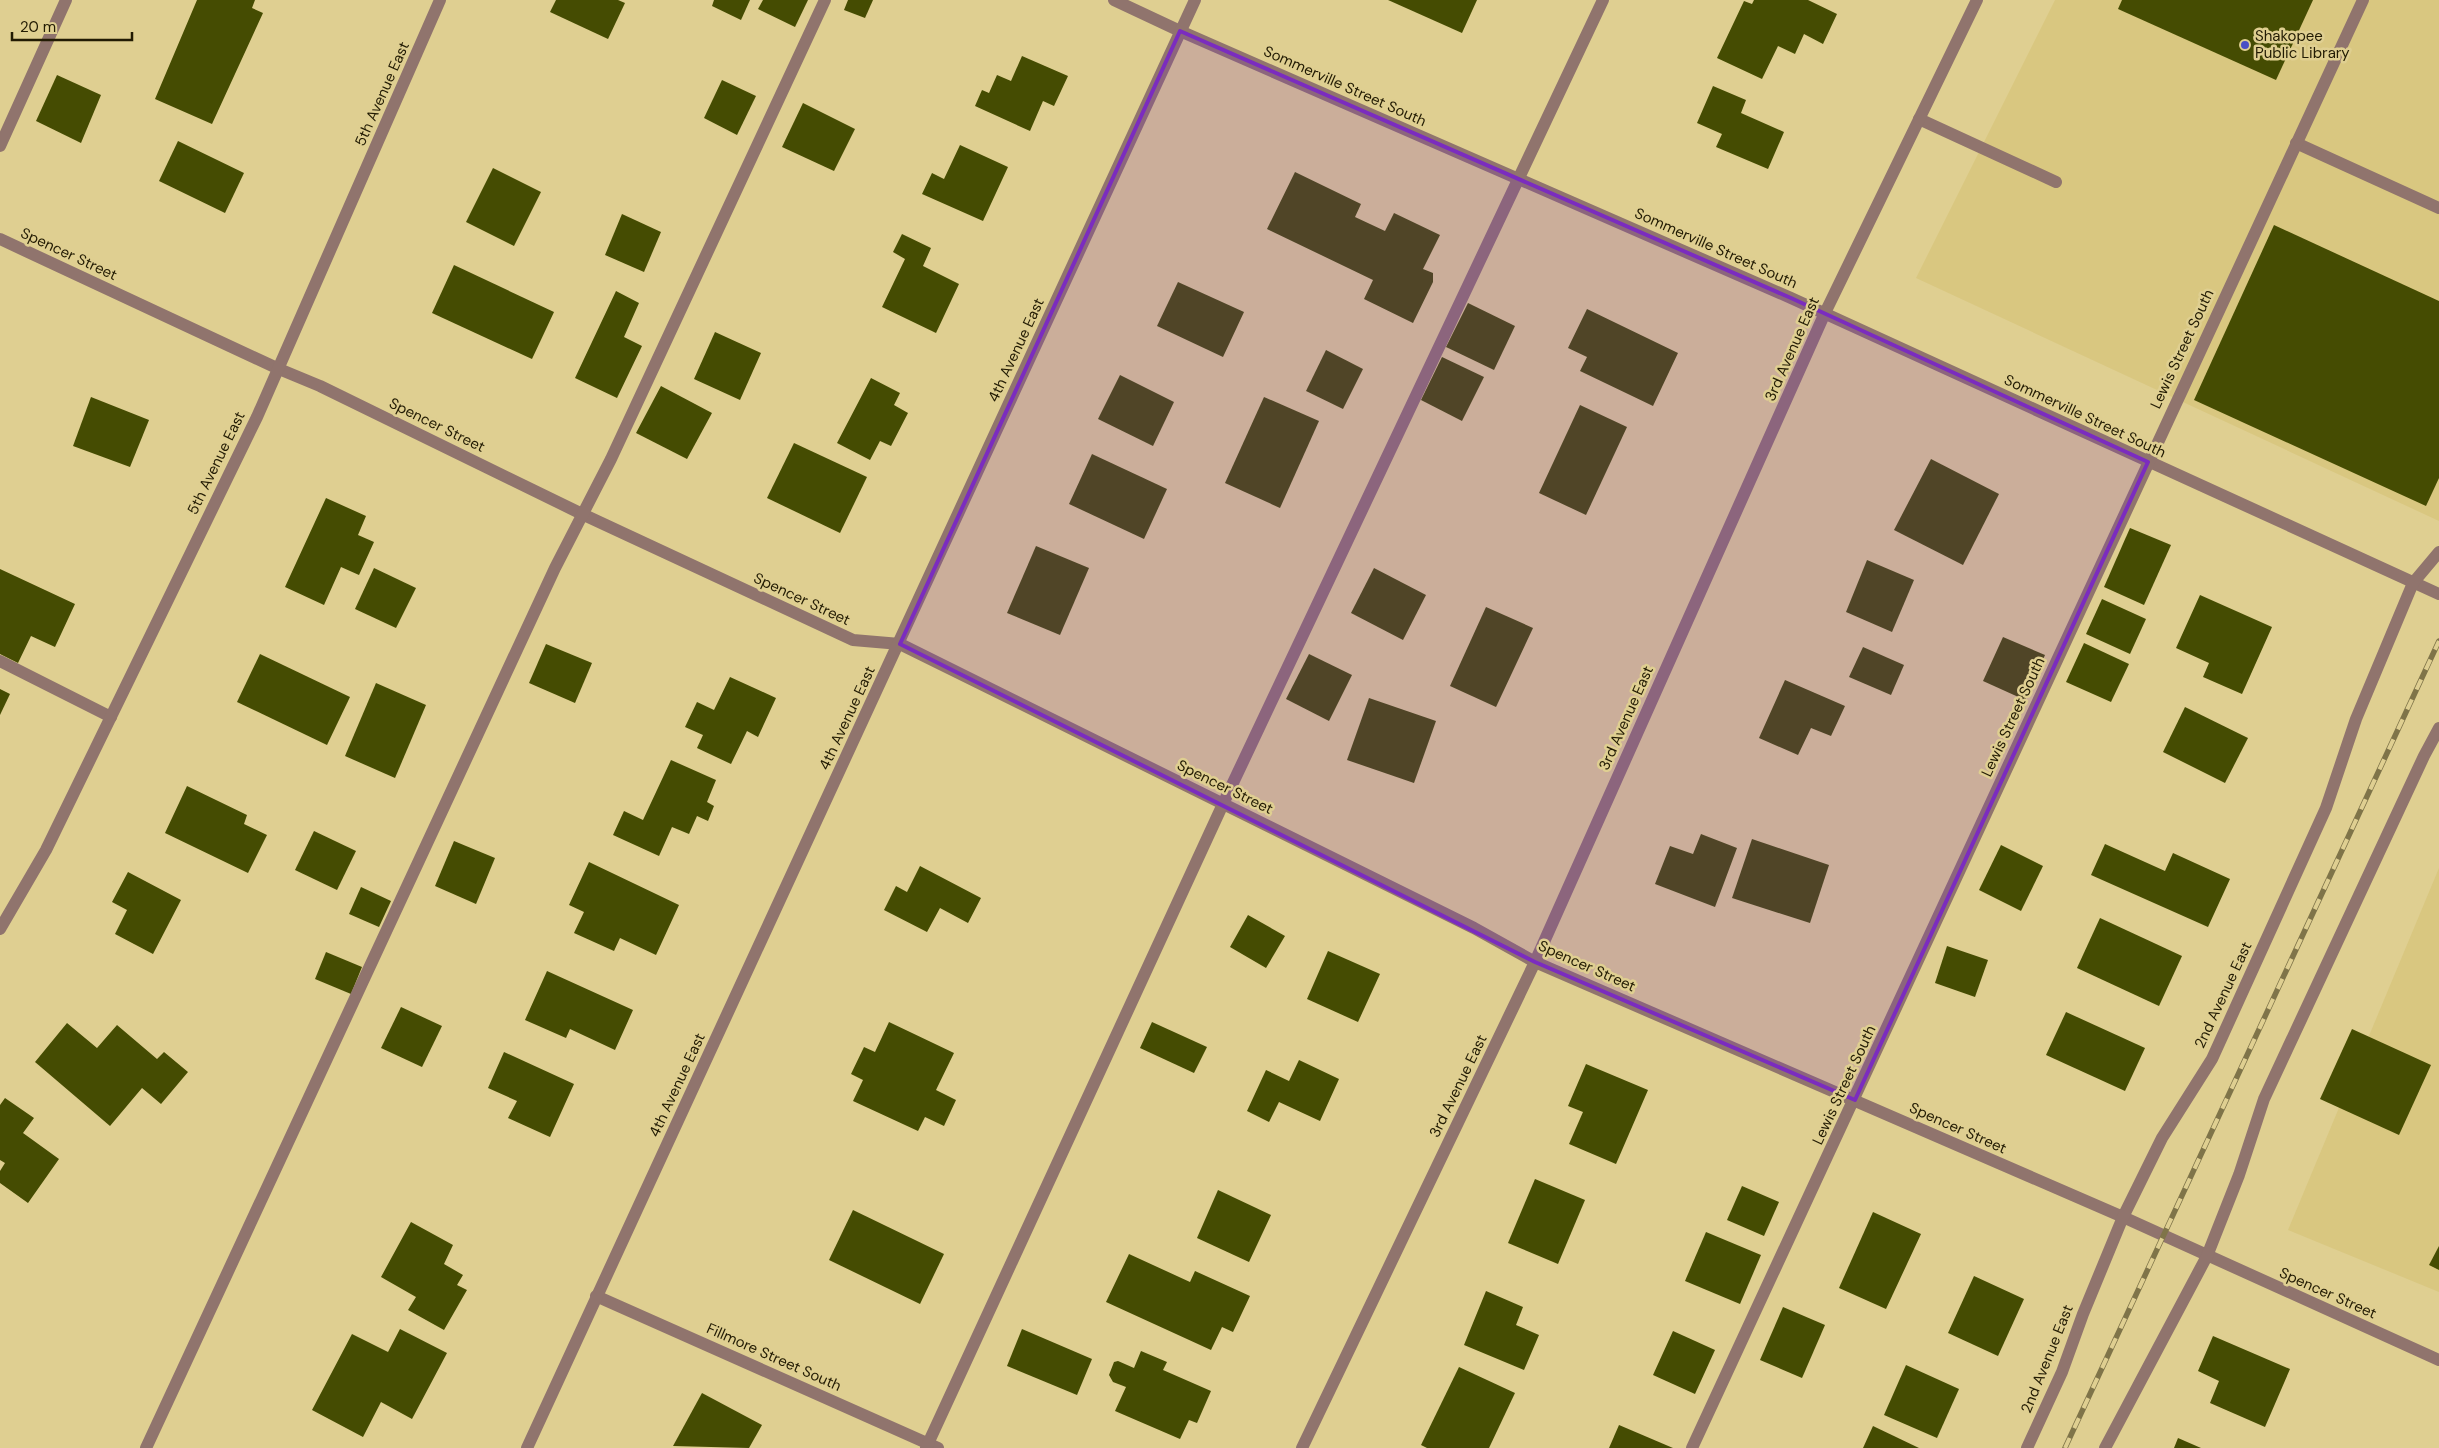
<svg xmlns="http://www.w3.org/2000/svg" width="2439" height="1448" viewBox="0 0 2439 1448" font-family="'DM Sans',sans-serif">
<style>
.built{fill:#d9c780}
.building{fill:#454c02}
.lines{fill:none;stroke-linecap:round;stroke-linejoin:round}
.minor{stroke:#90746d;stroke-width:12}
.rail-casing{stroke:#7f7449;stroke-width:5.5}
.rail{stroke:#dfcf91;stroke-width:4;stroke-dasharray:11;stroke-linecap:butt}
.marked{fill:#7b2cbf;fill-opacity:0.2;stroke:#7b2cbf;stroke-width:4;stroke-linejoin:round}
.poi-dot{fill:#4a4fc5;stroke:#dfcf91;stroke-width:2}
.labels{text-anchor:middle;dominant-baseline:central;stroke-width:5;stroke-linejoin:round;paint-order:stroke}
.poi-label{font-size:15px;fill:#221b03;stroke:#dfcf91;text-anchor:start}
.street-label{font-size:15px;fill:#221b03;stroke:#dfcf91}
</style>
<rect width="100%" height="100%" fill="#dfcf91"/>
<g class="built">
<polygon points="2055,0 2439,0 2439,521 1916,278"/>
<polygon points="2439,868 2439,1292 2288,1230"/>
</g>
<g class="building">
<polygon points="197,0 255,0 252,8 263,13 212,124 155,99"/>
<polygon points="556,0 618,0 625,3 608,39 550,12"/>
<polygon points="714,0 750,0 741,20 712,6"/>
<polygon points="763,0 808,0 795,27 758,9"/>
<polygon points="848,0 873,0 865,18 844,10"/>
<polygon points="1388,0 1477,0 1462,33"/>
<polygon points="1754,0 1808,0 1837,14 1823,44 1804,34 1795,54 1778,46 1762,79 1717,58 1744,1 1752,4"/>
<polygon points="2122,0 2313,0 2276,80 2118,9"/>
<polygon points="1022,56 1068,76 1054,106 1043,101 1030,131 975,106 982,90 989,93 997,75 1011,81"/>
<polygon points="57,75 101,95 81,143 36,121"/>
<polygon points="722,80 756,96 737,135 704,118"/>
<polygon points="1713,86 1746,100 1741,113 1784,132 1768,169 1716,147 1722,134 1697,123"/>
<polygon points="803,103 855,129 834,171 782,147"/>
<polygon points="178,141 244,173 225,213 159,181"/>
<polygon points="960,145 1008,167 983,221 922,194 932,173 944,179"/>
<polygon points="493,168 541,192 514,246 466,222"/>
<polygon points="1295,172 1361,204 1355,217 1385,231 1394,213 1440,235 1423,269 1433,273 1433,282 1413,323 1364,299 1373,280 1267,229"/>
<polygon points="622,214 661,232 644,272 605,255"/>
<polygon points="2274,225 2439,301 2439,478 2426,506 2194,400"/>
<polygon points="902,234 931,248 923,266 959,284 936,333 882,307 905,259 893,252"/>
<polygon points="454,265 554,312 532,359 432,313"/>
<polygon points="1178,282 1244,312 1223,357 1157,326"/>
<polygon points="616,291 639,303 624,337 642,346 617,398 575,378"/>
<polygon points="1468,303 1515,326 1494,370 1446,347"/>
<polygon points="1587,309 1678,353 1653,406 1580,371 1587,357 1568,348"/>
<polygon points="715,332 761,353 740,400 694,379"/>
<polygon points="1326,350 1363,369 1343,409 1306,391"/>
<polygon points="1442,357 1484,377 1462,421 1421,400"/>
<polygon points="1120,375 1174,402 1153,446 1098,419"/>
<polygon points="871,378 900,393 894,405 908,413 891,446 880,441 870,460 837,443"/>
<polygon points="661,386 712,413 687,459 636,433"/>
<polygon points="91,397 149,420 130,467 73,446"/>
<polygon points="1264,397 1319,421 1280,508 1225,483"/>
<polygon points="1580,405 1627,427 1586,515 1539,493"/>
<polygon points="794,443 867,477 840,533 767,498"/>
<polygon points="1092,454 1167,489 1144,539 1069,504"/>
<polygon points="1931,459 1999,494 1963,565 1894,530"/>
<polygon points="326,498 366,516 358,535 374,542 359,575 341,567 324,605 285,587"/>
<polygon points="2130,528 2171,545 2144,605 2104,587"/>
<polygon points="1036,546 1089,568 1060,635 1007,613"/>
<polygon points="1867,560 1914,580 1892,632 1846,612"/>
<polygon points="374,568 416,588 396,628 355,609"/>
<polygon points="1374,568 1426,595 1403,640 1351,613"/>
<polygon points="0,569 75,604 55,647 31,636 18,663 0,654"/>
<polygon points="2200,595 2272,627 2242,694 2203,677 2209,663 2176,648"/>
<polygon points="2102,599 2146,619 2130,654 2086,634"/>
<polygon points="1486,607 1533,628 1496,707 1450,686"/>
<polygon points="2003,637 2045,655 2025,700 1983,681"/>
<polygon points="2084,643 2129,664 2111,702 2066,682"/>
<polygon points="546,644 592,663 575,703 529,683"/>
<polygon points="1863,647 1904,665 1891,695 1849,677"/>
<polygon points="260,654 350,697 327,745 237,702"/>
<polygon points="1309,654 1352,675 1329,721 1286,699"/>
<polygon points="730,677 776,698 758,737 747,731 731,764 697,748 703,735 685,727 697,702 714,710"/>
<polygon points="1785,680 1845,706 1831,736 1811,728 1798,755 1759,738"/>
<polygon points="376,683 426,705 395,778 345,756"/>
<polygon points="0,689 10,694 0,715"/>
<polygon points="1369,698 1436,721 1414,783 1347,760"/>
<polygon points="2185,707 2248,738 2225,783 2163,752"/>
<polygon points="671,760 716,780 707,802 714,806 708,821 697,816 689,834 672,827 659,856 613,835 624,811 643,820"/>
<polygon points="187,786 247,815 244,824 267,835 248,873 165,833"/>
<polygon points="314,831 356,851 337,890 295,870"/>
<polygon points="1701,834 1737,848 1715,907 1655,884 1670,846 1693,854"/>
<polygon points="1752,839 1829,865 1810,923 1732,898"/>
<polygon points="454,841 495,858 476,904 435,886"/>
<polygon points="2105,844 2165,871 2173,853 2230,879 2208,927 2091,875"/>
<polygon points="2001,845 2043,866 2021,911 1979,890"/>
<polygon points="589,862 679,905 656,955 620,938 614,951 574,933 584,912 569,905"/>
<polygon points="920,866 981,898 968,923 940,908 927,932 884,910 896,886 907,892"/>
<polygon points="128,872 181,900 153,954 115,934 127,910 112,902"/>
<polygon points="361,887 391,901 379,927 349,914"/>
<polygon points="1248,915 1285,936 1266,968 1230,947"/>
<polygon points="2100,918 2182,956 2159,1006 2077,968"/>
<polygon points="1947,946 1988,960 1975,997 1935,983"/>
<polygon points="1328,951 1380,974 1358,1022 1307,999"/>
<polygon points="326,952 362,967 351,994 315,979"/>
<polygon points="547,971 633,1010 615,1050 570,1029 566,1038 525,1020"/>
<polygon points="401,1007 442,1026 422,1067 381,1048"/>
<polygon points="2066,1012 2145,1048 2125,1091 2046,1055"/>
<polygon points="889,1022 954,1053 936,1090 956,1100 944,1126 925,1117 918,1131 853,1101 863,1080 851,1074 864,1047 875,1052"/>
<polygon points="1152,1022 1207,1047 1194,1073 1140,1048"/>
<polygon points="67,1023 97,1048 117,1025 157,1059 164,1052 188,1072 161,1104 142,1088 110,1126 35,1062"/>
<polygon points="2352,1029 2431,1065 2399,1135 2320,1099"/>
<polygon points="504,1052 574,1084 550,1137 508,1118 517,1101 488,1088"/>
<polygon points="1299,1060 1339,1079 1320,1121 1279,1102 1269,1122 1247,1111 1266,1070 1289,1081"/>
<polygon points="1586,1064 1648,1090 1616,1164 1569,1144 1583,1112 1568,1106"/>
<polygon points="5,1098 34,1118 23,1133 59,1159 28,1203 0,1183 0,1171 5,1163 0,1160 0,1105"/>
<polygon points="1535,1179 1585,1200 1558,1264 1508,1243"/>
<polygon points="1742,1186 1779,1202 1764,1236 1727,1220"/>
<polygon points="1218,1190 1271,1215 1249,1262 1197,1238"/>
<polygon points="853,1210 944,1254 920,1304 829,1260"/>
<polygon points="1873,1212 1921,1234 1886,1309 1839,1288"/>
<polygon points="411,1222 453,1245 444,1264 463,1275 457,1285 467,1290 444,1330 408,1310 416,1297 381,1277"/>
<polygon points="1706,1232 1761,1255 1740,1304 1685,1281"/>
<polygon points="2439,1246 2439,1270 2429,1265"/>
<polygon points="1129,1254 1190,1282 1195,1271 1250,1296 1233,1332 1222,1327 1211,1350 1106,1302"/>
<polygon points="1974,1276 2024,1299 1998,1356 1948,1333"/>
<polygon points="1486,1291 1523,1307 1516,1325 1539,1335 1524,1370 1464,1345"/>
<polygon points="1783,1307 1825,1325 1802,1378 1760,1360"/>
<polygon points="400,1329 447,1353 412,1419 381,1402 363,1437 312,1410 352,1334 388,1352"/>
<polygon points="1022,1329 1092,1359 1077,1395 1007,1366"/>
<polygon points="1673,1331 1715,1350 1695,1394 1653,1375"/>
<polygon points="2213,1336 2290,1369 2265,1427 2210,1403 2219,1381 2198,1371"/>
<polygon points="1141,1351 1167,1362 1163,1370 1211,1391 1197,1423 1189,1420 1180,1439 1115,1411 1126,1387 1113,1382 1109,1375 1114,1362 1118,1361 1134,1368"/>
<polygon points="1906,1365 1959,1389 1937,1438 1884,1415"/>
<polygon points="1459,1367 1515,1393 1489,1448 1427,1448 1421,1445"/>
<polygon points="702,1393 762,1425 749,1448 673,1446"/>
<polygon points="1619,1425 1673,1448 1609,1448"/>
<polygon points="1873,1426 1919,1448 1863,1448"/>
<polygon points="2178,1438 2201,1448 2174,1448"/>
</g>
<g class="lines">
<g class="minor">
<polyline points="1114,0 1180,31 1791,298 2439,594"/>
<polyline points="1919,119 2056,182"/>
<polyline points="2296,143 2439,208"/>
<polyline points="0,146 66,0"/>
<polyline points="0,239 279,369 320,386 582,514 853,640 900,644 1474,928 1535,962 2123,1217 2439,1360"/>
<polyline points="0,661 111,717"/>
<polyline points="0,929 46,850 257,417 440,0"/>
<polyline points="596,1296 938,1448"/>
<polyline points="146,1448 555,568 611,459 825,0"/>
<polyline points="527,1448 1195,0"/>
<polyline points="926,1448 1223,804 1603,0"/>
<polyline points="1302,1448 1535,962 1824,315 1977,0"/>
<polyline points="1692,1448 2363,0"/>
<polyline points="2027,1448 2062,1372 2083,1314 2123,1217 2162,1138 2212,1059 2326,808 2356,719 2413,583 2439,552"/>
<polyline points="2105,1448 2207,1256 2239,1175 2264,1099 2424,756 2439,728"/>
</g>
<defs>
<polyline id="rail" points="2065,1448 2439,641"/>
</defs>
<use href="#rail" class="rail-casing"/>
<use href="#rail" class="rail"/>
</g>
<path class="marked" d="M1180 31 1791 298 2148 462 1855 1100 1535 962 900 644Z"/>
<circle class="poi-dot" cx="2245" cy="45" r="5"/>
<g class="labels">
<g class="poi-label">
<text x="2255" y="36">Shakopee<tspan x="2255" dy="17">Public Library</tspan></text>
</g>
<g class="street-label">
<text transform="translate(1345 86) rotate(24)">Sommerville Street South</text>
<text transform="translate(382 94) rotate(-66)">5th Avenue East</text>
<text transform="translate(1716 248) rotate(24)">Sommerville Street South</text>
<text transform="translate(69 254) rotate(25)">Spencer Street</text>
<text transform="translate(1792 349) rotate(-66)">3rd Avenue East</text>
<text transform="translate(2182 349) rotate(-65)">Lewis Street South</text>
<text transform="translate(1016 350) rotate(-65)">4th Avenue East</text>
<text transform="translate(2085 416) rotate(25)">Sommerville Street South</text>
<text transform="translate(437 425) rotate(26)">Spencer Street</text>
<text transform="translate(216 463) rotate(-64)">5th Avenue East</text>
<text transform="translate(802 599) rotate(25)">Spencer Street</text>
<text transform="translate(2013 717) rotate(-65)">Lewis Street South</text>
<text transform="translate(847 718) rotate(-65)">4th Avenue East</text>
<text transform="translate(1626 718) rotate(-66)">3rd Avenue East</text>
<text transform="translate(1225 787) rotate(26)">Spencer Street</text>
<text transform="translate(1587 966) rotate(24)">Spencer Street</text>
<text transform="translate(2223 995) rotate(-65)">2nd Avenue East</text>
<text transform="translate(677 1085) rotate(-65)">4th Avenue East</text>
<text transform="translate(1844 1085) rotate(-65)">Lewis Street South</text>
<text transform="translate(1458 1086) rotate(-64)">3rd Avenue East</text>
<text transform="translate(1958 1128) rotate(24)">Spencer Street</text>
<text transform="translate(2328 1293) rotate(24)">Spencer Street</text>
<text transform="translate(774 1357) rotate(24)">Fillmore Street South</text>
<text transform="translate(2047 1359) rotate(-68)">2nd Avenue East</text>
</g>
</g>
<path d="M12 32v8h120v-8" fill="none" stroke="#221b03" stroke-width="2.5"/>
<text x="20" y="32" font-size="15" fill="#221b03" stroke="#dfcf91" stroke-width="4" paint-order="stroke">20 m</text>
</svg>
